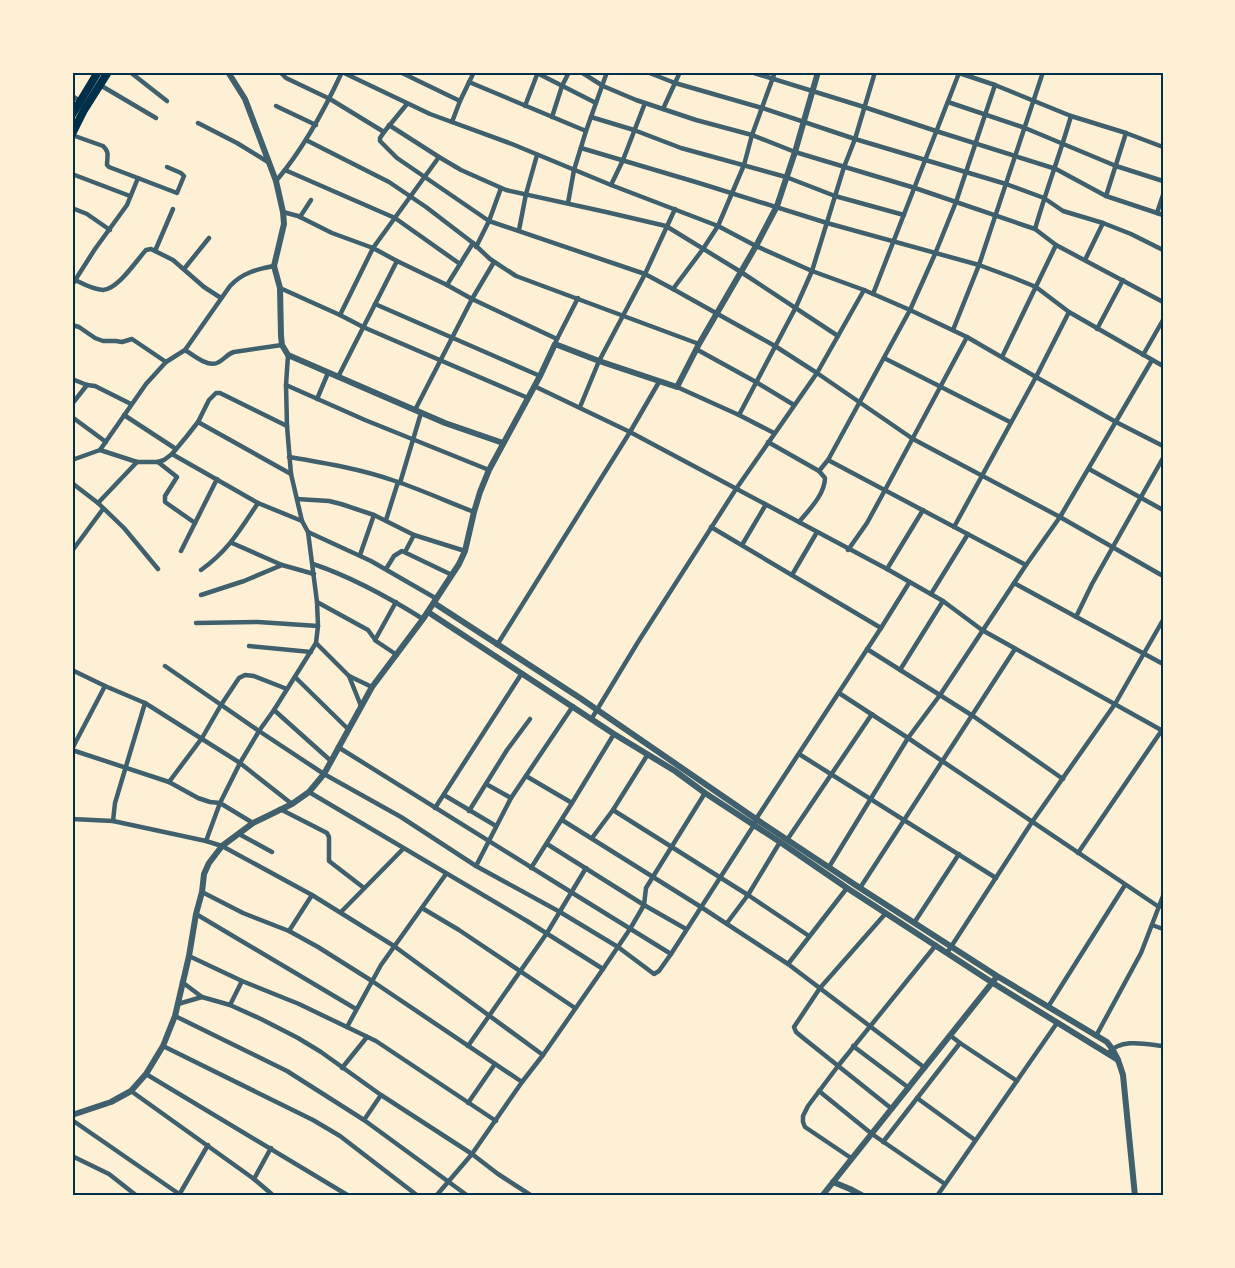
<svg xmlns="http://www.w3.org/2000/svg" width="1235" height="1268" viewBox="0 0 1235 1268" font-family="'Alegreya Sans',sans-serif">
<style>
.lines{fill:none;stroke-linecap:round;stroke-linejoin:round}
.minor{stroke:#3f606c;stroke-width:4.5}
.tertiary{stroke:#3f606c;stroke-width:6}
.primary{stroke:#003049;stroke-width:8}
.neatline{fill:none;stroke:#003049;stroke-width:2}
</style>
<rect width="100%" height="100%" fill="#fdf0d5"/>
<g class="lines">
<g class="minor">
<polyline points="130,72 167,101"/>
<polyline points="280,72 286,78 330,99 384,132 407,104"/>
<polyline points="342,72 430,114 512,144 611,185 718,226 756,246 812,271 864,290 910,310 967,337 1036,377 1116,422 1163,446"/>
<polyline points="400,72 460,101"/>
<polyline points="535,72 596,103"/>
<polyline points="581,72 603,86 636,100 696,120 752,135 795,152 915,188 1035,229 1056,245 1163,302"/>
<polyline points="647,72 675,83 762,108 855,139 1006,184 1044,198 1063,211 1103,223 1131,234 1163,250"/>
<polyline points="751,72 864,107 936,131 1056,169 1106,196 1163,215"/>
<path d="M956 72 995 85 1071 116C1060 154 1046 191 1035 229"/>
<polyline points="469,82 586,131"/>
<polyline points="100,85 156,118"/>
<polyline points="72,96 80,101"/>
<polyline points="948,102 1025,128 1116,166 1163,181"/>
<polyline points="276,106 316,125"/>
<polyline points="525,106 538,72"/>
<polyline points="663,109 680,72"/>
<polyline points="1071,116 1126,133 1106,196"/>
<polyline points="552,117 562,86 569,72"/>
<polyline points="591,117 634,130 681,148 786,177 835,196 904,215"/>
<polyline points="452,122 460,101 474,72"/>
<polyline points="198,123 237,143 268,162"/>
<polyline points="389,125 439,157 461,170 506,190 606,212 666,226 741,272 838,336"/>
<polyline points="384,132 380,138 380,141 397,158 489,221 645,274 673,289 775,346 817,373 913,439 1060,517 1163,576"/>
<polyline points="1126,133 1163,147"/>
<path d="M72 135 103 146C110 152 107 157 107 165L109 167 177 193 184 176 181 173 167 167"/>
<polyline points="306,140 389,182 426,207 473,243 490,259 516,276 699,344"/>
<polyline points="581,148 699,183 827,223 979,265 1014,278 1036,287 1069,312 1163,366"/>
<polyline points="285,170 395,218 460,264"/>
<polyline points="72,174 130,196"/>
<path d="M276 181C304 148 324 111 342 72"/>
<polyline points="611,185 623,160 645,103"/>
<polyline points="568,203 574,170 586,131 607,72"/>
<polyline points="72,208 87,214 110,230"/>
<polyline points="283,212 298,216 332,233 373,248 397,261 447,285 472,299 557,339"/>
<polyline points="1157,213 1163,195"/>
<polyline points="300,217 311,200"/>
<polyline points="519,230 526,194 537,155"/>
<polyline points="476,247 489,221 501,188"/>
<polyline points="155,251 173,209"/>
<polyline points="1085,260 1103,223"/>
<polyline points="184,269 209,238"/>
<path d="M75 280C83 284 94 290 103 290 118 289 136 261 146 250L151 249 173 260 204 287 221 298"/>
<polyline points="72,285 95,249 127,205 138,178"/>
<polyline points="447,285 473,243"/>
<polyline points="280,288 340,315 363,327 528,398"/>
<polyline points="673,289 703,249 718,226 744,165 752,135 775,72"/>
<polyline points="873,294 959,73"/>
<polyline points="375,304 540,376"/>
<polyline points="340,315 373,248 439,157"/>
<polyline points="72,325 79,327 95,338 103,341 116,341 122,342 132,339 166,362"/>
<polyline points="1097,329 1123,280"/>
<polyline points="953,330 979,265 1043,72"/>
<polyline points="556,341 578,298"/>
<polyline points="696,349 756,382 794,405"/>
<path d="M185 350C193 355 207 367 217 363 224 360 227 354 234 352L282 345"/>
<polyline points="1143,355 1163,320"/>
<polyline points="1002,357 1056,245"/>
<polyline points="884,358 1010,422"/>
<polyline points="338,377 397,261"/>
<polyline points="72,379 87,385 95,386 131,404"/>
<polyline points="286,385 365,420 489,470"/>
<polyline points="534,386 630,432 887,569 943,601 982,630 1163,731"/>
<polyline points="677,387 739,415 774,433"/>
<polyline points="317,399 328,373"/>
<polyline points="72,404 87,385"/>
<polyline points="580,407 599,361 645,274 675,209"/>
<polyline points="415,410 472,299 494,262"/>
<polyline points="124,415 176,449"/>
<polyline points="739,415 796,307 812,271 844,167 855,139 875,72"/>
<polyline points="72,417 106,442"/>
<polyline points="198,422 291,474"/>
<path d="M768 442 819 471 825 478C825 494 809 510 799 522"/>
<path d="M100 450 146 384 166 362 185 350 230 286C242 273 257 269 274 266"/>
<polyline points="172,454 258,503 302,521"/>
<path d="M289 457C325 463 361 469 395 481 422 490 448 502 474 512"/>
<polyline points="72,460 100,450 137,462 158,462 164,460 172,454 187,436 198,422 209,400 216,393 220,393 287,426"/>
<polyline points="828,460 1026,565"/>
<polyline points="158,462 177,477 165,496 165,502 195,523"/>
<polyline points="1089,469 1163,510"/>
<polyline points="819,471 828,460 910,310 935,254 956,202 995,85"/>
<polyline points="72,483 98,503 124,528 158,569"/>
<polyline points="400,483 421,413"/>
<polyline points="297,499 329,501 341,504 374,515 414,535 465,551"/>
<polyline points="98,503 137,462"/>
<polyline points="386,520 398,482"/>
<polyline points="711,527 881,628"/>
<polyline points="954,527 1036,377 1069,312"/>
<polyline points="308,532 371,561 437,599"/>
<polyline points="232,543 282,565 314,574"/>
<polyline points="742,545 765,506"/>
<polyline points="848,550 867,523 885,490 967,337"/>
<polyline points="72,551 103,509"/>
<polyline points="181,551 217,479"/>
<polyline points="405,552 414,535"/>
<polyline points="360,555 374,515"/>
<path d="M313 564C352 577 388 597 423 619"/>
<polyline points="386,569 394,556 402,551 452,575"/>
<polyline points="887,569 923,510"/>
<path d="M201 570C228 551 240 530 258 503"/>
<polyline points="792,575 817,532"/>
<polyline points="1014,583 1163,664"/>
<polyline points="931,594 968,534"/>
<polyline points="201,595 244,581 282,565"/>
<polyline points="317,602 368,630 376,641 397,655"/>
<polyline points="1076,617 1092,584 1163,458"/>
<polyline points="196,623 258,622 318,626"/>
<polyline points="375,640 396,602"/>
<polyline points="316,643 349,676 372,687"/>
<polyline points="497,645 630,432 659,382"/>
<polyline points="249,646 311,652"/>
<polyline points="867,649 973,716 1063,779"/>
<polyline points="165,666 259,731 324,774 401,817 476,866 560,912 618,947 654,974 659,971 671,954 754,825 756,819 881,628 909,583"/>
<polyline points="72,670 105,686 145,703 240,763 292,804"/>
<polyline points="900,670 943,601"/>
<polyline points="349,676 361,706"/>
<polyline points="295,677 348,729"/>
<polyline points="839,693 908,738 1159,907"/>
<polyline points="274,710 331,761"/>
<polyline points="592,718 638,642 736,489 817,373 864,290"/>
<path d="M338 747C449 817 560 885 671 954"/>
<polyline points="72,749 105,686"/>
<polyline points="72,750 169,782 198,798 210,802 220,803 253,823"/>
<polyline points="799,754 996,878"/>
<polyline points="526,776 572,803 531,868"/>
<polyline points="169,782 202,738 221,705 239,678 245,675 254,676 287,689"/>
<polyline points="486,784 511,798"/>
<polyline points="309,792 527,921 603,969"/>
<polyline points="444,795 496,826"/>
<polyline points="572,803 614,734"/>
<polyline points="435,808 522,673"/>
<polyline points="280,809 327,833 329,837 329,861 364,888"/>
<polyline points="613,810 748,895 809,936"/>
<polyline points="469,811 507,750 530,719"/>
<polyline points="72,819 113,821 206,841 222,846 312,895 394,946 543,1055"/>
<polyline points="562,820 701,907 788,964 847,888"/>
<polyline points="113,821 115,803 145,703"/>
<polyline points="239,834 272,852"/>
<polyline points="592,838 613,810 648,754"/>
<polyline points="787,840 872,714"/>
<polyline points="206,841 220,803 240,763 259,731 274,710 316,643 318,626 317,602 308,532 302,521 291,474 287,426 286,385 288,355"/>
<polyline points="547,844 644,905 686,929"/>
<polyline points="1078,853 1162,730"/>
<polyline points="476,866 511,798 573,706"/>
<polyline points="829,867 908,738 940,695 1026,565 1060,517 1152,360"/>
<polyline points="860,888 1015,649"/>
<polyline points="202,892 243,913 289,931 318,947 372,981 522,1082"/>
<polyline points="422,908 459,930 575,1008"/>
<polyline points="341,912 403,849"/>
<polyline points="886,913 820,988 794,1027 796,1032 802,1037 892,1109"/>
<polyline points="196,914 356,1009"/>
<polyline points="727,923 748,895 780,842"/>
<polyline points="914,923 959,854"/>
<polyline points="1152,925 1163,929"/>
<polyline points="289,931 312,895"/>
<polyline points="947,953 1032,822 1115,704 1163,620"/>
<polyline points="189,956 242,981 299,1004 376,1041 496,1121"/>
<polyline points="788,964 925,1068"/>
<polyline points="182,982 202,997 230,1005 261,1019 298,1038 321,1052 381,1095 472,1154 498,1174 532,1196"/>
<polyline points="178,1004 202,997"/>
<polyline points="230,1005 242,981"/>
<polyline points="1048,1007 1125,885"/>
<polyline points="175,1016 287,1071 364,1120 468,1196"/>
<polyline points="347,1027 381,965 446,874"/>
<polyline points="1096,1036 1141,953 1163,896"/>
<polyline points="960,1043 1017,1081"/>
<polyline points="163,1046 313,1120 340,1136 418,1196"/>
<polyline points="468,1046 547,933 586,868"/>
<polyline points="853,1046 909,1088"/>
<path d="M1108 1053C1122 1038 1145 1044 1163 1046"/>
<polyline points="342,1068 367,1037"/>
<polyline points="146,1074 349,1196"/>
<polyline points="131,1091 254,1179 274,1196"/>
<polyline points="819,1091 872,1134 945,1184"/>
<polyline points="917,1098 975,1140"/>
<polyline points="468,1103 495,1064"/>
<polyline points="72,1120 182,1196"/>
<polyline points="364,1120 381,1095"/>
<polyline points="883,1142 960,1043 951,1036"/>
<polyline points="72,1156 109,1174 137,1196"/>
<polyline points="851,1158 805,1127 803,1122 803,1116 808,1106 838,1066 936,945"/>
<polyline points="254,1179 271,1148"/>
<polyline points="179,1195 208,1145"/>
<polyline points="436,1196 472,1154 522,1082 543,1055 603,969 630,929 644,905 646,888 705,793"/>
<polyline points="937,1196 1057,1023"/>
</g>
<g class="tertiary">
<polyline points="228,72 245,99 276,181 283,212 284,224 274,266 280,288 281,336 282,345 288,355 445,423 503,443"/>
<path d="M434 603 580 698 756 819 860 888 997 976 1107 1042C1116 1052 1119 1062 1123 1075L1135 1196"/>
<polyline points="428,612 614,734 675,771 705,793 780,842 847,888 993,983 1118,1060"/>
<polyline points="72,1115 111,1102 131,1091 146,1074 163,1046 175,1016 189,956 196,914 202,892 204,874 209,863 222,846 253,823 292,804 309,792 324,774 372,687 423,619 459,564 465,551 474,512 480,492 489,470 540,376 555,344 599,361 677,387 699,344 756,246 777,206 795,152 818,72"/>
<polyline points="833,1182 850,1189 863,1196"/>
<polyline points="822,1196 995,979"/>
</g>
<g class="primary">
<polyline points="72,115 98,72"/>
<polyline points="72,134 84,110 108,72"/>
</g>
</g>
<rect width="1235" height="1268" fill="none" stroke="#fdf0d5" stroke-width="147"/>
<rect x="74" y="74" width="1088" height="1120" class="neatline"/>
</svg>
